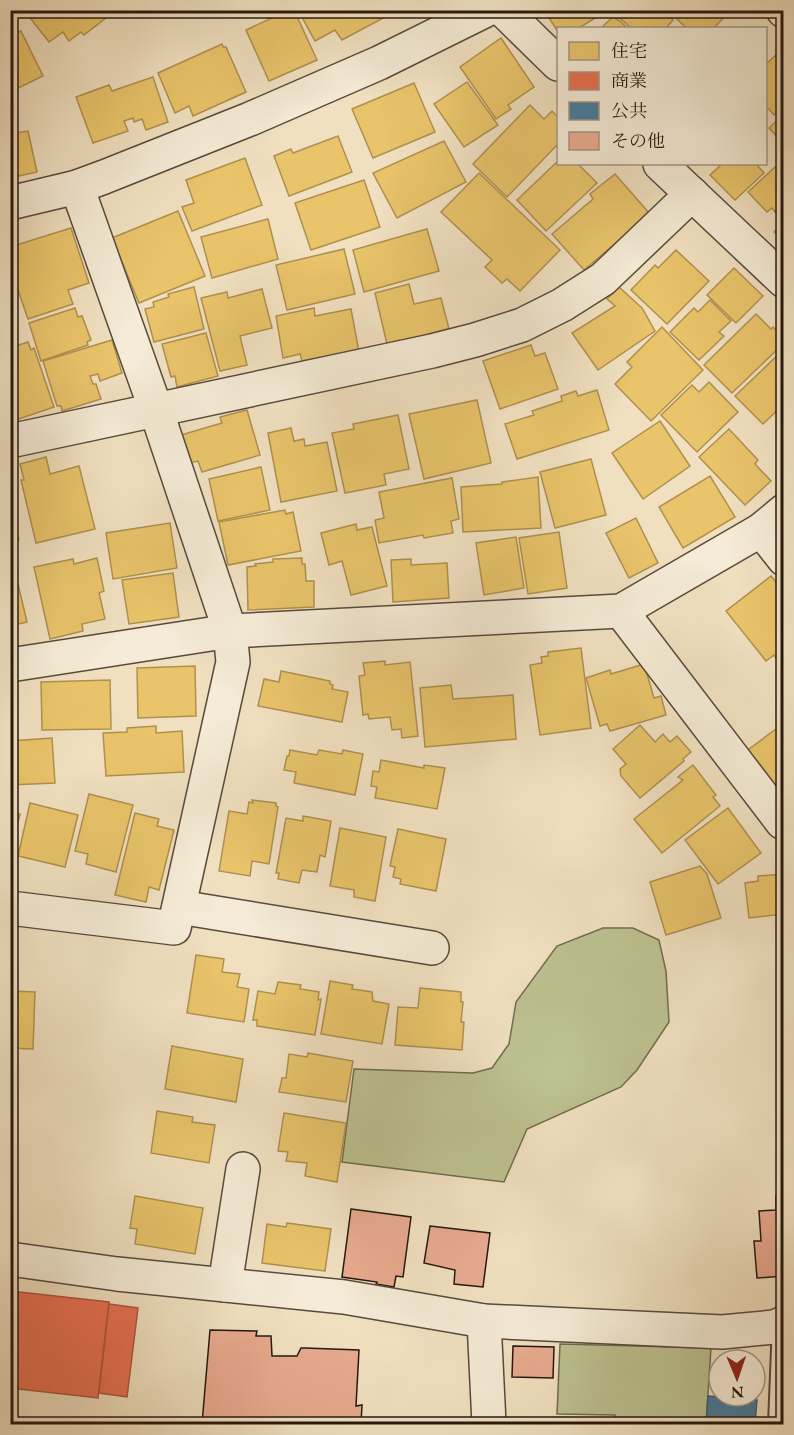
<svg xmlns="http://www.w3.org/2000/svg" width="794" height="1435" viewBox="0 0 794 1435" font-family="'EB Garamond','Noto Serif JP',serif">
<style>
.green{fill:#bdc190;stroke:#726c50;stroke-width:1.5}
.homes{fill:#e9c46a;stroke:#af904f;stroke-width:1.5}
.shops{fill:#e76f51;stroke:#ad553e;stroke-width:1.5}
.public{fill:#457b9d;stroke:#3c5d73;stroke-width:1.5}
.building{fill:#e7aa8e;stroke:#271811;stroke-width:1.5}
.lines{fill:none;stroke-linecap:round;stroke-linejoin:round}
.lane-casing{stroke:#594a3d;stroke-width:26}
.street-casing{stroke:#594a3d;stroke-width:36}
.lane{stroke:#f5ebd6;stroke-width:22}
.street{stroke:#f5ebd6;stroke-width:33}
</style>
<rect width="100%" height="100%" fill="#f0e0c0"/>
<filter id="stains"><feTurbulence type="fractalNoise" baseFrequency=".00333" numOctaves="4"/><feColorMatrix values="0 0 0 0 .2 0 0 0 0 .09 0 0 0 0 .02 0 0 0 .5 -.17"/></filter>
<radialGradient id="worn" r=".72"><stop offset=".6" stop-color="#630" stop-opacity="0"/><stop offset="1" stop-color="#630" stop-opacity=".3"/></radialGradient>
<g class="green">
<polygon points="603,928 633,928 659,940 666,971 669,1022 637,1070 621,1087 527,1129 504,1182 342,1162 354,1069 473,1073 492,1068 509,1044 516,1002 557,946"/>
<polygon points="560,1344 711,1348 706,1424 615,1424 615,1415 557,1414"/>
</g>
<g class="homes">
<polygon points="32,10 116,10 84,35 81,32 69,41 63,32 49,42 27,14"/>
<polygon points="289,10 294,10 317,60 269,81 246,30"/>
<polygon points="298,10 384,10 387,16 342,40 335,30 315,41"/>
<polygon points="544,10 601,10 603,13 579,28 558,28 558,32"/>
<polygon points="616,10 662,10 673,20 666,28 631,28 614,13"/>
<polygon points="668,10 731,10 714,28 686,28"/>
<polygon points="613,17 620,21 627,28 601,28"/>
<polygon points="21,31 43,76 10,92 10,36"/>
<polygon points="501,38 534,87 508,105 511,109 496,119 460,67"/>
<polygon points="222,44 223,47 226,47 246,92 193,116 189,106 175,113 158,73"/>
<polygon points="777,54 784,61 784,106 774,115 766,106 766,64"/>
<polygon points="153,77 168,122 146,130 142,119 134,122 133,118 124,121 128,131 93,143 76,97 109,85 112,91"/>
<polygon points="467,82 498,125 464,147 434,104"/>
<polygon points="414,83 435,132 373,158 352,109"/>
<polygon points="530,105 544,119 552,111 558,117 558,144 507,197 473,164"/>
<polygon points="784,114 784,144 769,128"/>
<polygon points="28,131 37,172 10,178 10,134"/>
<polygon points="338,136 352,172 289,196 274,156 291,149 293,153"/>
<polygon points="444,141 466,182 397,218 373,173"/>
<polygon points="245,158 262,205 192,231 182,207 194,203 186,180"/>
<polygon points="558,161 558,164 578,164 597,183 546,231 517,200"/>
<polygon points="722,164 756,164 764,173 735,200 710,175"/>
<polygon points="784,166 784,203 775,212 772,208 767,212 748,192 775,167 779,171"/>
<polygon points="479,173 560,250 520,291 507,279 502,283 485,267 492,260 441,212"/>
<polygon points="615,174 650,214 584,270 552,234 593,199 590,194"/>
<polygon points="364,180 380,227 311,250 295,203"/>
<polygon points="178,211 205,276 139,303 112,238"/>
<polygon points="268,219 278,259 212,278 201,237"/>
<polygon points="784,222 784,241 774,232"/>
<polygon points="71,228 89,283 68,290 73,304 28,319 10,267 10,247"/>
<polygon points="427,229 439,271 364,292 353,250"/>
<polygon points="344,249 355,294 287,310 276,265"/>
<polygon points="676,250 709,281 667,324 631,290 655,265 658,268"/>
<polygon points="734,268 763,296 736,323 707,295"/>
<polygon points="409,284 414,304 441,298 449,329 387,344 375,293"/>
<polygon points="194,287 204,329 154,342 145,309 154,307 153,302 169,297 168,294"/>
<polygon points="619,287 642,308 655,331 598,370 572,333 615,306 607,299"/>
<polygon points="262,289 272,328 240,336 247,365 220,371 201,298 227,292 228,298"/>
<polygon points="710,300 731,321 719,332 724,336 699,360 670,332 694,308 698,312"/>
<polygon points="75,308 78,317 82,316 91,340 87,342 88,345 41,361 29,323"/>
<polygon points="314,308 315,316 351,309 359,352 302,361 300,354 283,358 276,316"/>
<polygon points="756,314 771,329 773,327 784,338 784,343 732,393 704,365"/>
<polygon points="662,327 703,370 651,421 615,384 632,367 627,362"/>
<polygon points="206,333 218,376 177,387 175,376 171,377 162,344"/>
<polygon points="112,340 122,373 100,381 98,374 90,376 93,384 96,384 101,399 62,411 61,406 57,406 43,361"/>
<polygon points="28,342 31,350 34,348 54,407 10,422 10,348"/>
<polygon points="531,345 535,356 545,353 558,389 500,409 483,361"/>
<polygon points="784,349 784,404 763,424 735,396"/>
<polygon points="709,382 738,412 697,452 661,415 692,385 699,392"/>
<polygon points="597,390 609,430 517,459 505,424 534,415 532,411 562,401 561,396 576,391 578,396"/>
<polygon points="477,400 491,463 424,479 409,414"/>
<polygon points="247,410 260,455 202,472 198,461 189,463 181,435 222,423 220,417"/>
<polygon points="398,415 409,469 384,474 386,485 345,493 332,433 354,429 353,424"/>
<polygon points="660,421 690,466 643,499 612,453"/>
<polygon points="291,428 294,441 304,439 305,446 327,442 337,491 281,502 268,433"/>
<polygon points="729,429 758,460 755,464 771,481 745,505 699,457"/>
<polygon points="46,457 50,474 79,466 95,529 36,543 21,480 24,480 20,464"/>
<polygon points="591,459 606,515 555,528 540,472"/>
<polygon points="261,467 270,510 218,521 209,479"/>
<polygon points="710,476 735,517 683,548 659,507"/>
<polygon points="538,477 541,528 463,532 461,487 502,484 502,482"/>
<polygon points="452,478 459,519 451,521 453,533 424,538 423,535 379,543 375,520 384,518 379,492"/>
<polygon points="10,505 19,540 10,542"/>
<polygon points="285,510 286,514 293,512 301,551 228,565 219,522"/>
<polygon points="636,518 658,563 629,578 606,533"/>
<polygon points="170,523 177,568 113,579 106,533"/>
<polygon points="356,524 357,530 372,527 387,586 351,595 342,561 329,565 321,533"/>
<polygon points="559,532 567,588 528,594 519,538"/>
<polygon points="516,537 524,588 484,595 476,543"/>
<polygon points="97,558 104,591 99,593 105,619 82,624 83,631 50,639 34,567 73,559 74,564"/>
<polygon points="302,558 302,564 305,564 306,581 314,581 314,607 248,610 247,567 256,566 255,564 273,562 273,559"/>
<polygon points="411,559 411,565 447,563 449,598 393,602 391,560"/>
<polygon points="14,567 27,622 10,626 10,568"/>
<polygon points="173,573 179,617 129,624 122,580"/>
<polygon points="771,576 784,592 784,661 780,664 774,655 766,661 726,611"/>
<polygon points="581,648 591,728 540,735 530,665 542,663 541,657 548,656 548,652"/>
<polygon points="385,661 385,665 410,662 418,736 402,738 401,729 392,730 390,717 369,719 368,714 363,715 359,676 365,675 363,663"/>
<polygon points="644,664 654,698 661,696 666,715 610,731 607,724 600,726 586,678 610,670 611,674"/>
<polygon points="195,666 196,716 138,718 137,668"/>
<polygon points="281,671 330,681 330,684 333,685 332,689 348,692 342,722 258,706 264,679 279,682"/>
<polygon points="110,680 111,729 42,730 41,682"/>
<polygon points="451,685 453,699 513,695 516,739 425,747 420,688"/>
<polygon points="640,725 655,742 663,734 670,742 677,736 691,752 683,759 684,761 640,798 621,776 620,769 626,764 613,749"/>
<polygon points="156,726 156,733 182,731 184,772 106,776 103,733 127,732 127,728"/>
<polygon points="777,728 780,733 784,731 784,787 779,791 748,750"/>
<polygon points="52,738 55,783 10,785 10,741"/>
<polygon points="290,750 317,755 319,750 342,754 343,750 363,754 355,795 294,783 296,772 284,770 287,756 289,756"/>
<polygon points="381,760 424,768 424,765 445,768 437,809 375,798 377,787 371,786 373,771 379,772"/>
<polygon points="693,765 716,795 713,797 720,806 662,853 634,819 683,780 678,777"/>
<polygon points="89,794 133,805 116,872 86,864 88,854 75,851"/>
<polygon points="252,800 276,803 276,806 278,807 269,864 252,861 250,876 219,871 229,811 247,814 249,802 253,803"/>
<polygon points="30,803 78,815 65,867 18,856"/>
<polygon points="728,808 761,853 718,884 685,840"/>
<polygon points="10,812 20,814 10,855"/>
<polygon points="135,813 159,819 157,826 174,830 159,890 149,887 146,902 115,895"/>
<polygon points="303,816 331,821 325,857 320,855 317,872 302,870 299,883 278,879 279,873 276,873 286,818 303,821"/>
<polygon points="340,828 386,837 375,901 354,897 354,890 330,886"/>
<polygon points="398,829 446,839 436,891 400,884 401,879 393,877 395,867 390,866"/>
<polygon points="700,866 707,874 721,918 666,935 650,882"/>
<polygon points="784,874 784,914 749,918 745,883 758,881 758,876"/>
<polygon points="196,955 224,959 222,972 240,974 237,987 249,989 244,1022 187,1013"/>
<polygon points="330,981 353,985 352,989 372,992 373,1001 389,1004 382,1044 321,1034"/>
<polygon points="278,982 301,985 300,989 319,992 318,1000 321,999 315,1035 257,1026 257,1020 253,1020 258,991 275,994"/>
<polygon points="420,988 461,992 461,1002 463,1002 461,1022 464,1022 462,1050 395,1045 398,1007 418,1008"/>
<polygon points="10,991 35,992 33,1049 10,1048"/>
<polygon points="172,1046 243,1059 236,1102 165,1089"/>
<polygon points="308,1053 353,1061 346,1102 279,1092 282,1078 286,1078 289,1054 307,1057"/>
<polygon points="157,1111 193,1117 192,1122 215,1125 209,1163 151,1153"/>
<polygon points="284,1113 346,1123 337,1182 305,1176 307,1163 286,1161 288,1152 278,1151"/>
<polygon points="135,1196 203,1208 195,1254 135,1244 137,1229 130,1228"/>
<polygon points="287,1223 331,1229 325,1271 262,1263 267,1224 286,1227"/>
</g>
<g class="shops">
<polygon points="10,1291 109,1302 98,1398 10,1388"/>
<polygon points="109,1304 138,1308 127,1397 99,1393"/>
</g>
<polygon class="public" points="708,1396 757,1400 755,1424 706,1424"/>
<g class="building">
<polygon points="776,1196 784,1196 784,1276 757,1278 754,1241 761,1241 759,1211 776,1210"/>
<polygon points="351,1209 411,1217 403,1277 396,1276 394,1287 376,1284 377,1282 342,1277"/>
<polygon points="430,1226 490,1233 483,1287 454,1284 455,1270 424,1263"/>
<polygon points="210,1330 257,1331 256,1336 271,1336 272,1356 297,1356 301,1348 305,1348 359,1350 356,1406 362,1405 361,1424 202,1424"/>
<polygon points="513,1346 554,1347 553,1378 512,1377"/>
</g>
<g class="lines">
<defs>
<polyline id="lane" points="780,1424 784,1324"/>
<g id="street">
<polyline points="503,10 558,64"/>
<polyline points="783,10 784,11"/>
<polyline points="660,164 784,281"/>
<polyline points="10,203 77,187 104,177 250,119 379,63 486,10"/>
<polyline points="10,441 432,351 475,340 522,325 562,305 603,279 692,194"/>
<polyline points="761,530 784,559"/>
<polyline points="621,611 782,822 784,821"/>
<polyline points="10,665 230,631 621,611 761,530 784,511"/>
<polyline points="179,907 432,948"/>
<polyline points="10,908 174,928 233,662 230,631 156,410 77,187"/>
<polyline points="10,1259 117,1274 344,1297 484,1321 722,1332 774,1327 784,1323"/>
<polyline points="225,1285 243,1169"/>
<polyline points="484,1321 489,1424"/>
</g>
</defs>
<use href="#lane" class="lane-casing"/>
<use href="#street" class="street-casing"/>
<use href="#lane" class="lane"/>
<use href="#street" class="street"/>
</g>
<rect width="794" height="1435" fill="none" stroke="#f0e0c0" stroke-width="36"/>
<rect x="12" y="12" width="770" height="1411" fill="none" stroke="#271811" stroke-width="3"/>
<rect x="18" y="18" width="758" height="1399" fill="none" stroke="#271811" stroke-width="1.5"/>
<rect x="557" y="27" width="210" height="138" fill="#f5ebd6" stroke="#a39787" stroke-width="1.5"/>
<rect x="569" y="42" width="30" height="18" fill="#e9c46a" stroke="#a39787" stroke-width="1.5"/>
<text x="611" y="57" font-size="18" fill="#271811">住宅</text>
<rect x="569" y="72" width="30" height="18" fill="#e76f51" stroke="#a39787" stroke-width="1.5"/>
<text x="611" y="87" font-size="18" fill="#271811">商業</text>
<rect x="569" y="102" width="30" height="18" fill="#457b9d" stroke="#a39787" stroke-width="1.5"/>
<text x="611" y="117" font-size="18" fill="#271811">公共</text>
<rect x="569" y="132" width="30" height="18" fill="#e7aa8e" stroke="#a39787" stroke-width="1.5"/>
<text x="611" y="147" font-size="18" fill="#271811">その他</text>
<g transform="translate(737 1378) rotate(178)"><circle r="28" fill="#f5ebd6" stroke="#a39787" stroke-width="1.5"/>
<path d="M0-4.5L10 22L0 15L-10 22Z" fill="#8f2418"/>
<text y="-9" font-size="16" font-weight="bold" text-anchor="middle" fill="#271811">N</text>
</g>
<rect width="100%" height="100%" filter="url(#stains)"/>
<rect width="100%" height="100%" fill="url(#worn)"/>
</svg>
